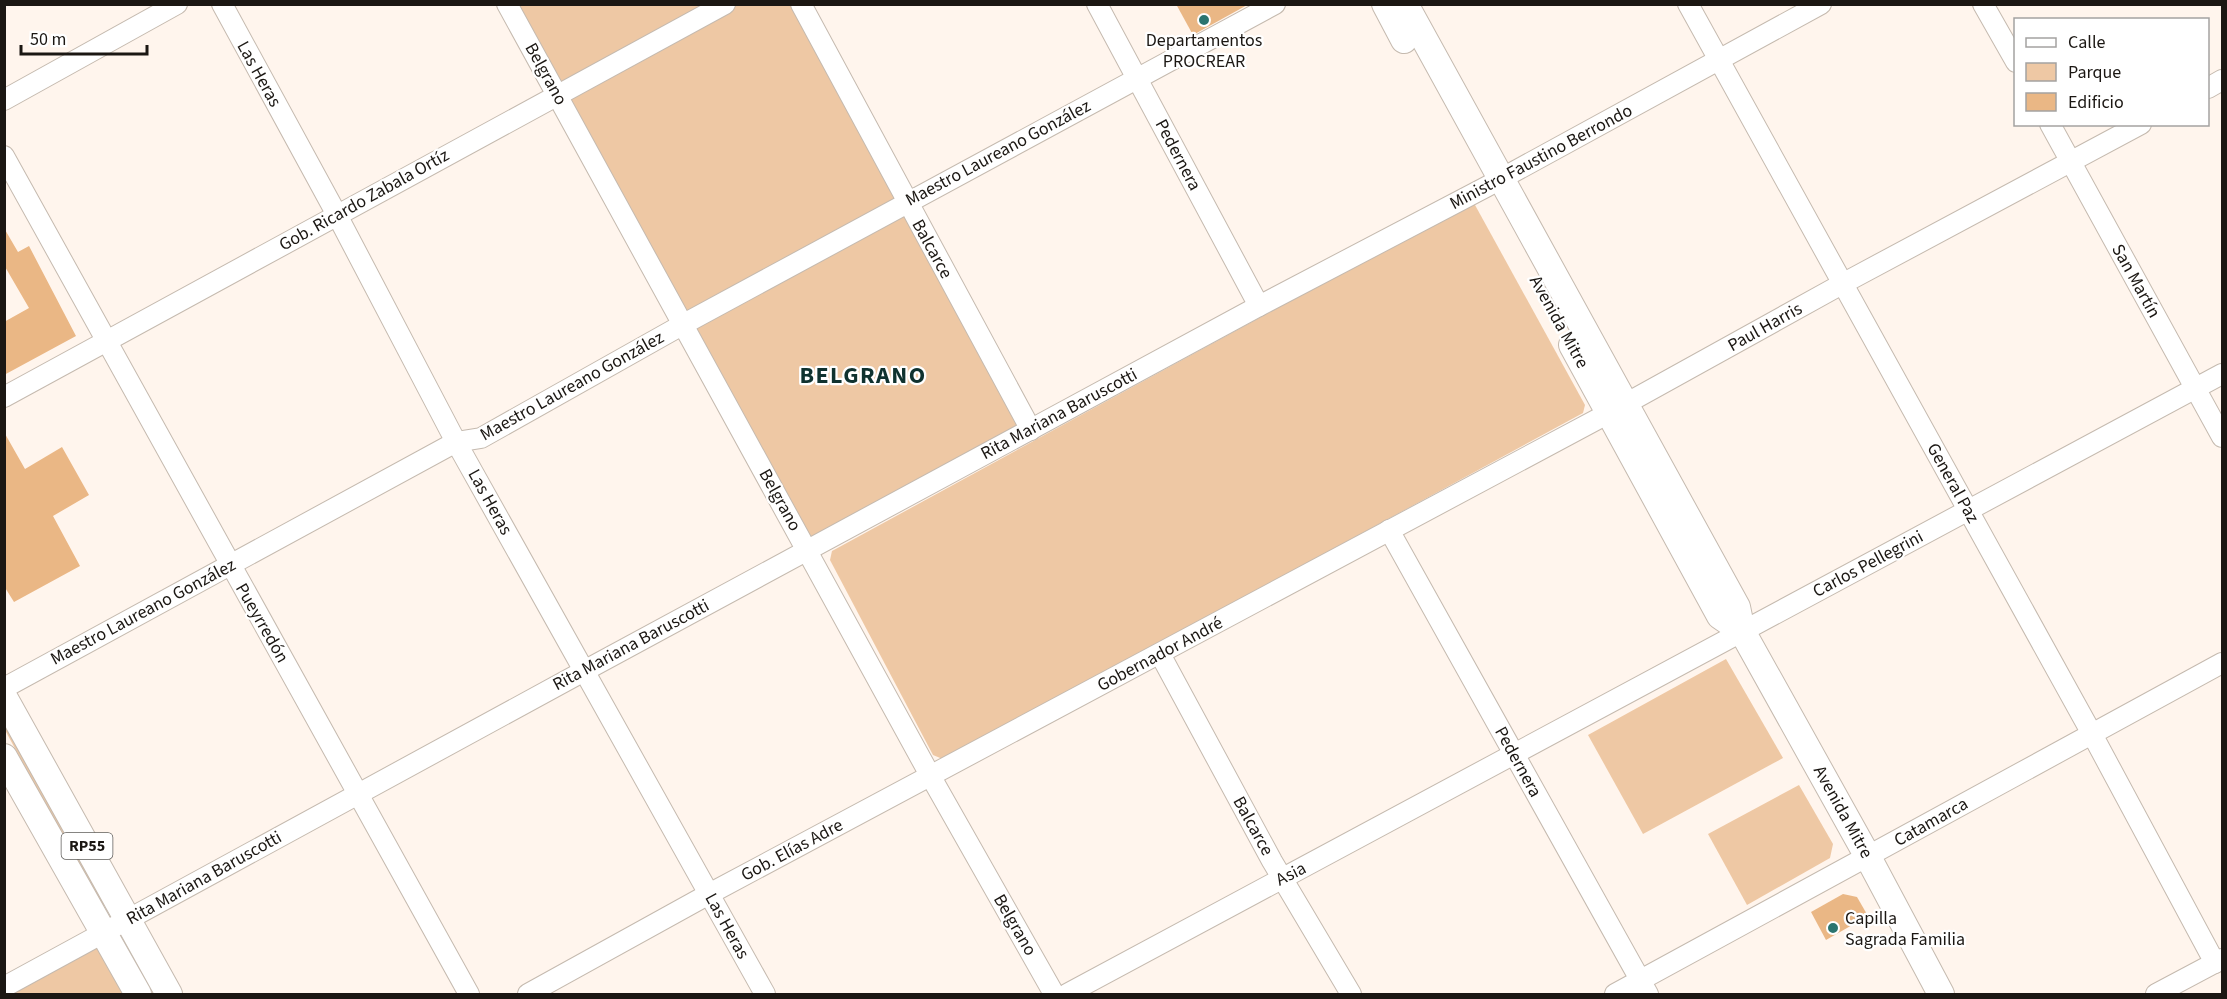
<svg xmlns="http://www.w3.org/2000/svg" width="2227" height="999" viewBox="0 0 2227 999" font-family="'Source Sans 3',sans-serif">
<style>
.green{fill:#eec8a4}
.building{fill:#eab785}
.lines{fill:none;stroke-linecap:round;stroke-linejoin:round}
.minor-casing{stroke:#c5baaf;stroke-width:22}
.major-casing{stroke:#c5baaf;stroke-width:28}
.minor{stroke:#fff;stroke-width:20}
.major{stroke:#fff;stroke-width:26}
.poi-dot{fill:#2b746f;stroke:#fff;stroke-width:2}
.labels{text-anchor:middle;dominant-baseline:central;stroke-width:4.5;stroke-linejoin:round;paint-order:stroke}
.shield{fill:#fff;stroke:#5f5d5a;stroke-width:1.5}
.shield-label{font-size:16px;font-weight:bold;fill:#1b1713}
.poi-label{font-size:18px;fill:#1b1713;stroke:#fff}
.street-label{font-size:18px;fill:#1b1713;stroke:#fff}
.district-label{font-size:24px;font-weight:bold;letter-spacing:1.5px;fill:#0f322f;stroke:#fff}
</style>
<rect width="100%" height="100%" fill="#fff5ed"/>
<g class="green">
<polygon points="507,5 801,5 1031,430 808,550"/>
<polygon points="1468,204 1475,205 1585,405 1583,413 945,760 933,755 830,560 832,551"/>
<polygon points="1726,659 1783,758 1643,834 1588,735"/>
<polygon points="4,720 105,904 101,907 5,730"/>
<polygon points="1799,785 1833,844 1830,858 1747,905 1708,834"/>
<polygon points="99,947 125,994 12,994"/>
</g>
<g class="building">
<polygon points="1176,4 1249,4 1193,35"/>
<polygon points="4,228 18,252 29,246 76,336 4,375 4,322 29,308 4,265"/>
<polygon points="4,432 25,469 62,447 89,495 53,516 80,566 14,602 4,586"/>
<polygon points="1843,894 1857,897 1868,916 1826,940 1811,912"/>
</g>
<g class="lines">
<defs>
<g id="minor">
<polyline points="222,4 337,215 456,442 765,994"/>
<polyline points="507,4 931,777 1054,994"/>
<polyline points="801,4 1031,430"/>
<polyline points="1097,4 1259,306"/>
<polyline points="1688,4 2092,734 2215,963"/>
<polyline points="1983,4 2016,62"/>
<polyline points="2208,88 2222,80"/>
<polyline points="4,100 177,4"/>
<polyline points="2050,124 2222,437"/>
<path d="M4 156C157 436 316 714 469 994"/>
<polyline points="4,397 725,4"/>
<polyline points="1389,530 1648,994"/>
<polyline points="1160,654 1272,861 1351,994"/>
<polyline points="4,688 456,442 481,438 682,325 1275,4"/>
<polyline points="4,987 584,671 1259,306 1486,187 1821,4"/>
<polyline points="528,994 709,894 1609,413 1842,284 2141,124"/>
<polyline points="1067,994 2222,374"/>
<polyline points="1615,994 2222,663"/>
<polyline points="2156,994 2222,959"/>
</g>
<g id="major">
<polyline points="1385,4 1404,40"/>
<polyline points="1405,4 1737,607 1742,631 1868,857 1941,994"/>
<polyline points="1572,345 1720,616 1742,631"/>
<polyline points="4,697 169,994"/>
<polyline points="4,757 138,994"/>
</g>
</defs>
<use href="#minor" class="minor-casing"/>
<use href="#major" class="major-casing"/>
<use href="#minor" class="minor"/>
<use href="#major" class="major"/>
</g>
<g class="poi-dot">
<circle cx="1204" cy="20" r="6"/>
<circle cx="1833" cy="928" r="6"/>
</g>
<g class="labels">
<rect class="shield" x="61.5" y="833" width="51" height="26" rx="4.5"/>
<g class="shield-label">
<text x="87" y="846">RP55</text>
</g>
<g class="poi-label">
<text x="1204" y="40">Departamentos<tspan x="1204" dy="21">PROCREAR</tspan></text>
<text x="1845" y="918" text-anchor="start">Capilla<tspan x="1845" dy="21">Sagrada Familia</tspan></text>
</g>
<g class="street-label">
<text transform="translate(259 74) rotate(61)">Las Heras</text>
<text transform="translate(546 74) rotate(61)">Belgrano</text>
<text transform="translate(998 153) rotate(-28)">Maestro Laureano González</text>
<text transform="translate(1178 155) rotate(62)">Pedernera</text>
<text transform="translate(1541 157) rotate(-28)">Ministro Faustino Berrondo</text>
<text transform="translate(364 200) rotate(-29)">Gob. Ricardo Zabala Ortíz</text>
<text transform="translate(932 249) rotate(61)">Balcarce</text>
<text transform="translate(2136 281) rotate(61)">San Martín</text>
<text transform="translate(1559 322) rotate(61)">Avenida Mitre</text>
<text transform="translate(1765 327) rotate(-29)">Paul Harris</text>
<text transform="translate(572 386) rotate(-29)">Maestro Laureano González</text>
<text transform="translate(1059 414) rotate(-28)">Rita Mariana Baruscotti</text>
<text transform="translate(1953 483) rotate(61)">General Paz</text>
<text transform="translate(780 500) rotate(61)">Belgrano</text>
<text transform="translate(490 502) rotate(61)">Las Heras</text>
<text transform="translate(1868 564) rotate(-28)">Carlos Pellegrini</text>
<text transform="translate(143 612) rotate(-28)">Maestro Laureano González</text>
<text transform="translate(262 623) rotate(60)">Pueyrredón</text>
<text transform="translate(631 645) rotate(-28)">Rita Mariana Baruscotti</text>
<text transform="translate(1160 654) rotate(-28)">Gobernador André</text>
<text transform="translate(1518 762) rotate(61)">Pedernera</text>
<text transform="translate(1843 812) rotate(61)">Avenida Mitre</text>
<text transform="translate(1931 822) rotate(-29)">Catamarca</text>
<text transform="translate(1253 826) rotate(61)">Balcarce</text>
<text transform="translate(792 850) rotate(-28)">Gob. Elías Adre</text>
<text transform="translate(1291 874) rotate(-27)">Asia</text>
<text transform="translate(204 878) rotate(-29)">Rita Mariana Baruscotti</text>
<text transform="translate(1015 925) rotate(60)">Belgrano</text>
<text transform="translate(727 926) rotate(61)">Las Heras</text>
</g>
<g class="district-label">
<text x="863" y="375">BELGRANO</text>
</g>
</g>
<rect width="2227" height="999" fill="none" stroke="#1b1713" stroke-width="12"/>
<rect x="2014" y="18" width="195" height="108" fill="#ffffff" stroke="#a4a2a1" stroke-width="1.5"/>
<rect x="2026" y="38" width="30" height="9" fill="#ffffff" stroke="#a4a2a1" stroke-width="1.5"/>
<text x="2068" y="48" font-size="18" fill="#1b1713">Calle</text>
<rect x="2026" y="63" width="30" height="18" fill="#eec8a4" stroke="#a4a2a1" stroke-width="1.5"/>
<text x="2068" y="78" font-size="18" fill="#1b1713">Parque</text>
<rect x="2026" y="93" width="30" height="18" fill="#eab785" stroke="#a4a2a1" stroke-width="1.5"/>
<text x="2068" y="108" font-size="18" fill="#1b1713">Edificio</text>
<path d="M21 45v9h126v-9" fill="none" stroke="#1b1713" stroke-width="3"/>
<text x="30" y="45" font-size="18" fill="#1b1713" stroke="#ffffff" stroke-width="4.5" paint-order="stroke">50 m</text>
</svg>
